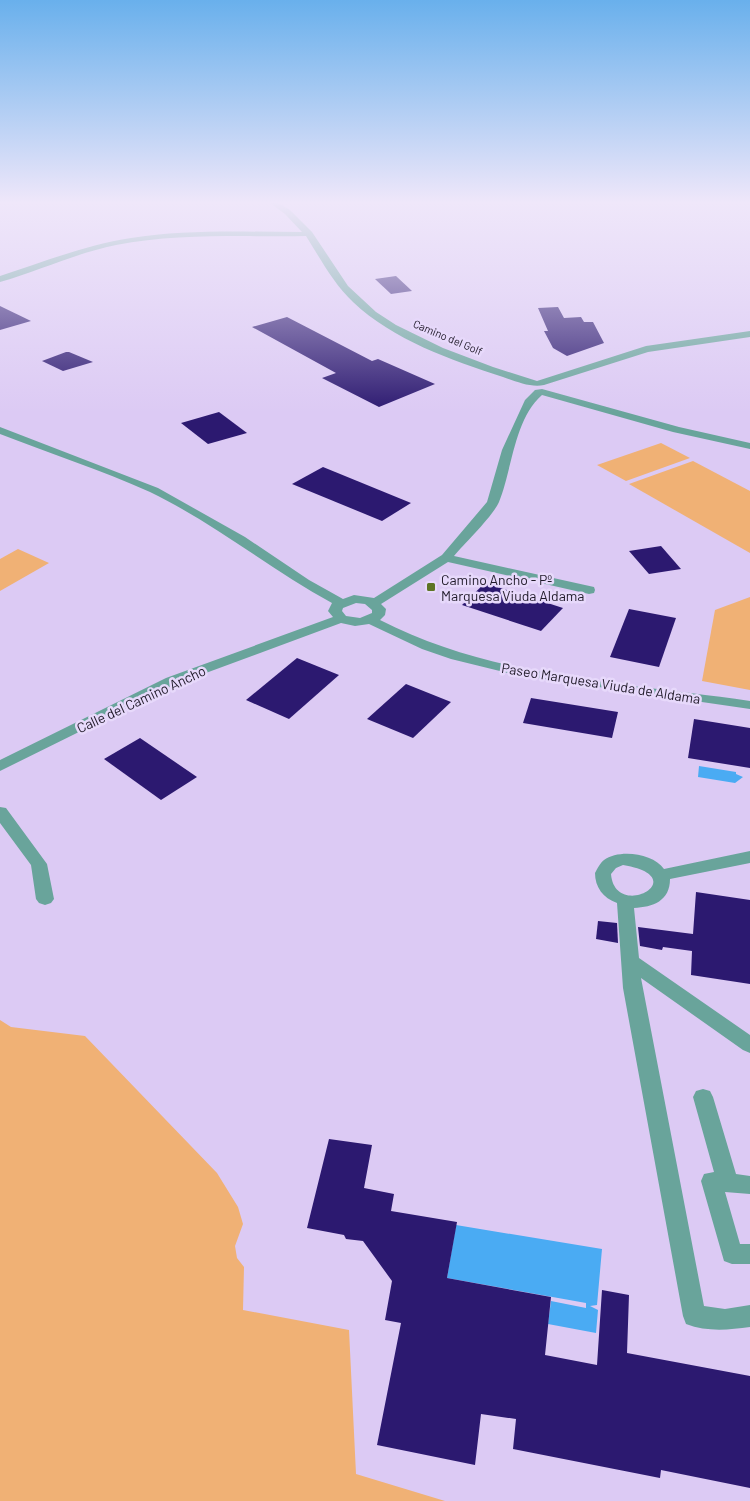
<svg xmlns="http://www.w3.org/2000/svg" width="750" height="1501" viewBox="0 0 750 1501" font-family="Barlow,sans-serif">
<style>
.green{fill:#f0b175}
.water{fill:#4aabf3}
.building{fill:#2c1970}
.lines{fill:none;stroke-linecap:round;stroke-linejoin:round}
.minor{fill:#69a49b;fill-rule:evenodd}
.poi-dot{fill:#5d7425;stroke:#e7d9fb;stroke-width:2}
.labels{text-anchor:middle;dominant-baseline:central;stroke-width:5;stroke-linejoin:round;paint-order:stroke}
.far-street-label{font-size:11px;fill:#201a29;stroke:#e7d9fb}
.poi-label{font-size:14px;fill:#201a29;stroke:#e7d9fb;text-anchor:start}
.street-label{font-size:14px;fill:#201a29;stroke:#e7d9fb}
</style>
<rect width="100%" height="100%" fill="#dccaf4"/>
<g class="green">
<polygon points="661,443 690,458 626,481 597,465"/>
<polygon points="693,461 750,491 750,553 629,484"/>
<polygon points="18,549 49,563 0,591 0,559"/>
<polygon points="750,597 750,690 702,681 715,610"/>
<polygon points="0,1020 11,1027 85,1036 217,1173 238,1207 243,1224 235,1246 237,1258 244,1267 243,1310 349,1330 356,1474 445,1501 0,1501"/>
</g>
<g class="water">
<polygon points="699,766 736,772 736,774 743,777 735,783 698,777"/>
<polygon points="456,1225 602,1249 597,1305 590,1306 598,1310 596,1333 548,1324 551,1301 586,1308 586,1303 447,1278"/>
</g>
<g class="building">
<polygon points="396,276 412,291 391,294 375,279"/>
<polygon points="0,306 31,321 0,330"/>
<polygon points="558,307 564,318 581,317 584,322 593,322 604,343 567,356 553,348 544,331 548,331 538,308"/>
<polygon points="287,317 372,361 378,359 435,384 379,407 322,378 336,373 252,327"/>
<polygon points="66,352 69,352 93,362 63,371 42,361"/>
<polygon points="219,412 247,433 208,444 181,423"/>
<polygon points="323,467 411,503 382,521 292,484"/>
<polygon points="661,546 681,569 649,574 629,551"/>
<polygon points="485,583 563,608 541,631 462,605"/>
<polygon points="629,609 676,618 659,667 610,657"/>
<polygon points="297,658 339,675 289,719 246,700"/>
<polygon points="406,684 451,702 413,738 367,719"/>
<polygon points="531,698 618,712 612,738 523,723"/>
<polygon points="694,719 750,728 750,768 688,758"/>
<polygon points="140,738 197,777 161,800 104,759"/>
<polygon points="696,892 750,900 750,984 691,975 692,951 663,947 662,950 640,946 638,927 693,934"/>
<polygon points="598,921 617,923 618,943 596,939"/>
<polygon points="329,1139 372,1145 364,1188 394,1194 391,1211 457,1222 447,1278 551,1297 545,1355 597,1365 602,1290 629,1295 627,1353 750,1376 750,1488 661,1470 660,1478 513,1449 516,1419 481,1414 475,1465 377,1445 401,1323 385,1320 392,1281 363,1241 346,1239 344,1235 307,1228"/>
</g>
<g class="lines">
<g class="minor">
<path d="M270 203H278L290 210 312 232 348 286 376 312 396 325 443 348 493 367 537 381 646 346 750 331V337L648 352 544 385C531 388 515 381 503 377 451 360 393 340 353 302 333 283 320 258 306 236 243 237 178 233 116 245 76 253 39 271 0 282V276C43 262 86 245 131 238 187 229 245 232 302 232L285 214Z"/>
<path d="M542 389 679 427 750 443V449L673 432 542 395C514 419 512 471 499 502 493 516 465 543 454 556L594 587 595 590 594 593 589 594 448 562 381 604 386 609 385 615 380 620C492 678 627 683 750 701V709L516 675 451 659 422 649 369 624 355 626 341 623 176 684 0 771V760L166 678 333 617 328 611 332 603C270 569 214 523 150 492 101 470 49 453 0 434V427L158 488 245 537 309 580 343 599 354 595 374 598 442 555 487 502 502 450 525 400 535 390ZM356 603 365 604 372 610V613L360 618 346 616 342 611 343 608Z"/>
<polygon points="0,807 6,808 47,864 54,899 51,903 45,905 39,903 36,899 31,865 0,823"/>
<path d="M750 851V863L670 879C670 901 653 907 634 908L639 958 750 1035V1053L743 1050 641 978 704 1306 725 1309 750 1305V1327C728 1330 707 1332 686 1324L683 1316 623 988 617 903C603 898 595 887 595 873 597 869 600 863 604 860 619 849 653 853 664 869ZM623 865C696 877 615 922 611 874L616 868Z"/>
<polygon points="703,1089 710,1091 713,1097 736,1174 750,1176 750,1194 725,1192 740,1244 750,1244 750,1264 732,1264 724,1261 701,1181 704,1174 714,1172 693,1097 696,1091"/>
</g>
</g>
<linearGradient id="sky" x2="0" y2="1"><stop stop-color="#69b0ec"/><stop offset="0.49" stop-color="#efe7fa"/><stop offset="1" stop-color="#efe7fa" stop-opacity="0"/></linearGradient>
<rect width="750" height="413" fill="url(#sky)"/>
<rect class="poi-dot" x="426" y="582" width="10" height="10" rx="2.5"/>
<g class="labels">
<g class="far-street-label">
<text transform="translate(448 337) rotate(23)">Camino del Golf</text>
</g>
<g class="poi-label">
<text x="441" y="579">Camino Ancho - Pº<tspan x="441" dy="16">Marquesa Viuda Aldama</tspan></text>
</g>
<g class="street-label">
<text transform="translate(601 683) rotate(9)">Paseo Marquesa Viuda de Aldama</text>
<text transform="translate(141 699) rotate(-25)">Calle del Camino Ancho</text>
</g>
</g>
</svg>
